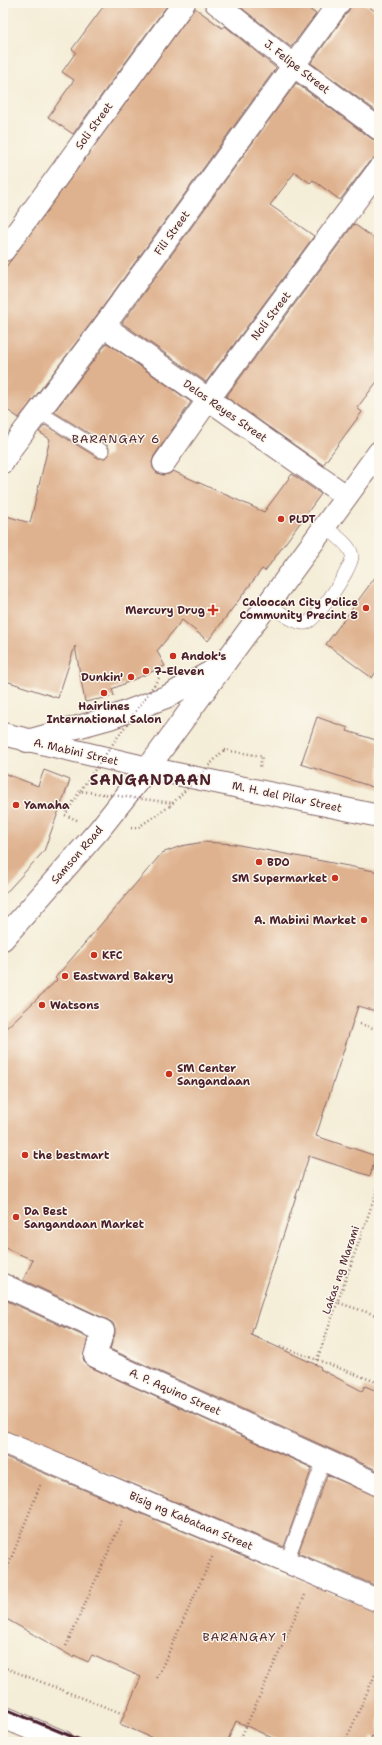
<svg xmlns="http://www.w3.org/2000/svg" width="382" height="1745" viewBox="0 0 382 1745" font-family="'Shantell Sans',sans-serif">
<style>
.building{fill:#dfb28f}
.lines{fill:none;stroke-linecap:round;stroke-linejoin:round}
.service-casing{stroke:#866767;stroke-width:14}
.minor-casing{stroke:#866767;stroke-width:24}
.tertiary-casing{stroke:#866767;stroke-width:24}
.secondary-casing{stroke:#866767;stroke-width:24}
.trunk-casing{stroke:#866767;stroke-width:24}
.motorway-casing{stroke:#866767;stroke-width:24}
.path{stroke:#866767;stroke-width:2.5;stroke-dasharray:1 3;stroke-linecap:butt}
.service{stroke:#fff;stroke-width:13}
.minor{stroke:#fff;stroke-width:22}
.tertiary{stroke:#fff;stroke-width:22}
.secondary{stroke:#fff;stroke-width:22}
.trunk{stroke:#fff;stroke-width:22}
.motorway{stroke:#fff;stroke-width:22}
.rail{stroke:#4a1f2b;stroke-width:3}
.path-bridge{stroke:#866767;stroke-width:2.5;stroke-dasharray:1 3;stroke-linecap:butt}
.poi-dot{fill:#c8321e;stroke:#fbf7ec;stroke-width:1.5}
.labels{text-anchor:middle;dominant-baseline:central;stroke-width:3;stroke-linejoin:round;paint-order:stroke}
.street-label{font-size:11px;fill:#4a1f2b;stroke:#fbf7ec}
.poi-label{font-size:11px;font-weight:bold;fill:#4a1f2b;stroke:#fbf7ec;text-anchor:start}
.neighbourhood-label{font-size:12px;letter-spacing:1px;fill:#4a1f2b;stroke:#fbf7ec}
.district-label{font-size:15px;font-weight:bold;letter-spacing:1px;fill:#4a1f2b;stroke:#fbf7ec}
</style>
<rect width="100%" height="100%" fill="#fbf7ec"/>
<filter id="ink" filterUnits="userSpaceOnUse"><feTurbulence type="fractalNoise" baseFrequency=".025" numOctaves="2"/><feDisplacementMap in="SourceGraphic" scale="8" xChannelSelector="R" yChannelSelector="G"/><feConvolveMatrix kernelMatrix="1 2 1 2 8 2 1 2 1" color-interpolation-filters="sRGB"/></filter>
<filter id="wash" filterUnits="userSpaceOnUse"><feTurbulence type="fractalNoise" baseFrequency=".012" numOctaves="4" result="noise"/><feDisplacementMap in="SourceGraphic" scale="16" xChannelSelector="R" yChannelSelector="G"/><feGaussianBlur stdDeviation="0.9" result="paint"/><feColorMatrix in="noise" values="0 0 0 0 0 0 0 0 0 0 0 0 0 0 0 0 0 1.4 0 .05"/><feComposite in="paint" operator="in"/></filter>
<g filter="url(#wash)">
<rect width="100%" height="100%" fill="#f4edd7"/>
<g id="blocks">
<g class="building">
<polygon points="106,3 169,3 73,134 48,117 74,80 62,72 76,52 72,49"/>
<polygon points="241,3 301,3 316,14 291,47 239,6"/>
<polygon points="351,3 364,3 379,14 379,113 311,63 349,10"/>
<polygon points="195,8 222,28 225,26 276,68 94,319 19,418 3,407 3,271"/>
<polygon points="296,83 372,139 379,141 379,156 369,162 340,200 313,180 310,183 295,172 270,205 314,236 206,382 122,323"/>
<polygon points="354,224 379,242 379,379 357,408 362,412 323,465 226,397"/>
<polygon points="107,343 191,402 154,456 152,462 153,468 157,473 163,475 169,474 173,471 264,512 292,474 321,494 265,571 262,569 208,641 182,620 157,651 165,666 112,689 114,696 85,702 75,646 58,698 3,680 3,515 30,523 50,439 39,432 45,425 98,458 105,458 109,455 109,448 106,444 54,412"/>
<polygon points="379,572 379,667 372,678 326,644"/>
<polygon points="317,717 348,728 347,731 379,741 379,789 301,764"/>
<polygon points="44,770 70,780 44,851 3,896 3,773 38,786"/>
<polygon points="204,842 234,844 379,872 379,1012 358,1006 316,1136 376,1156 370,1176 309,1156 251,1335 321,1367 320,1369 362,1391 365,1386 379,1392 379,1471 110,1349 115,1334 115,1328 113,1323 108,1320 23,1280 33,1260 3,1247 3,1031 57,980 55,978 162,853 181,846"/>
<polygon points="3,1299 88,1338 83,1358 85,1363 90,1367 312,1468 284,1547 3,1430"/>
<polygon points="3,1456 379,1613 379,1740 372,1736 369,1742 281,1742 236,1721 227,1742 162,1742 120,1724 141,1677 92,1655 88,1662 74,1655 73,1657 3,1617"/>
<polygon points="327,1475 379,1497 379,1587 298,1553"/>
</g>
</g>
</g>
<g filter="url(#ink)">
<use href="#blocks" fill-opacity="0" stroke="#866767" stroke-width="1"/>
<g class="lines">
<defs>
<g id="service">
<polyline points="39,412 102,451"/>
<path d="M268 604C276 609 296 625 306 623 316 621 354 566 352 555 349 543 333 534 324 526"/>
<polyline points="287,1561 324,1459"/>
</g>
<g id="minor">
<polyline points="4,250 184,3"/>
<polyline points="104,326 346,496"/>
<polyline points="3,462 12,447 104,326 339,3"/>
<polyline points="164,463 208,400 379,169"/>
<polyline points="3,1285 103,1331 95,1356 379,1485"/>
<polyline points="3,1442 379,1601"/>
</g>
<polyline id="tertiary" points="216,3 293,65 379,129"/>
<polyline id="secondary" points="3,734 148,768 379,816"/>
<g id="trunk">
<polyline points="27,741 110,718 166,697 216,669"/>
<polyline points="3,939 99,830 148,768 379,452"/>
</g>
<polyline id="motorway" points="3,1717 63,1742"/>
</defs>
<use href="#service" class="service-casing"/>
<use href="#minor" class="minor-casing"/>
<use href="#tertiary" class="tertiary-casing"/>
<use href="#secondary" class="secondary-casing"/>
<use href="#trunk" class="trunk-casing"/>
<use href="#motorway" class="motorway-casing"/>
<g class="path">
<polyline points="224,750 262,756 260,767"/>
<polyline points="77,820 65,815 80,791"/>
<polyline points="131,828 137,828 170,806"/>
<polyline points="360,1024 379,1030"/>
<polyline points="339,1303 379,1316"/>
<polyline points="280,1346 379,1383"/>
<polyline points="317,1360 379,1185"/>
<polyline points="3,1579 41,1483"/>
<polyline points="66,1646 123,1519"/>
<polyline points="3,1667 121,1713"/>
<polyline points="157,1678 213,1555"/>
<polyline points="239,1742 305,1595"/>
<polyline points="345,1742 379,1666"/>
</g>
<use href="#service" class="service"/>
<use href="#minor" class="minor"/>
<use href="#tertiary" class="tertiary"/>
<use href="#secondary" class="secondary"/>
<use href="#trunk" class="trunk"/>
<use href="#motorway" class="motorway"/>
<polyline class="rail" points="3,1708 85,1742"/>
<g class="path-bridge">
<polyline points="159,678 80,791 173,803"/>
<polyline points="170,806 224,750"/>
</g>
</g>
</g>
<g class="poi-dot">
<circle cx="281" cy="519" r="4"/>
<circle cx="366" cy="608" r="4"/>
<path d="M211 604h4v4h4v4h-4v4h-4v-4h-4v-4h4z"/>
<circle cx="173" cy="656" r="4"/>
<circle cx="146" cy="671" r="4"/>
<circle cx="131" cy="677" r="4"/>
<circle cx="104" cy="693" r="4"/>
<circle cx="16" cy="805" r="4"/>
<circle cx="259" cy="862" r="4"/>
<circle cx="335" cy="878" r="4"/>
<circle cx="364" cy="920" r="4"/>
<circle cx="94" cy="955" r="4"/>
<circle cx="65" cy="976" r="4"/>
<circle cx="42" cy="1005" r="4"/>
<circle cx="169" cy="1074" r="4"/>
<circle cx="25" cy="1155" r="4"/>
<circle cx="16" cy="1217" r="4"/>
</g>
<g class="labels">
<g class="street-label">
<text transform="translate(297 67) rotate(38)">J. Felipe Street</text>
<text transform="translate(94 126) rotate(-54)">Soli Street</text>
<text transform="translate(172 233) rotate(-54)">Fili Street</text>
<text transform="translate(271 316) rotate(-53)">Noli Street</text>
<text transform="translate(225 411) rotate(35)">Delos Reyes Street</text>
<text transform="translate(76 752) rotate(13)">A. Mabini Street</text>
<text transform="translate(287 797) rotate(12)">M. H. del Pilar Street</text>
<text transform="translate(77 855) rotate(-49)">Samson Road</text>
<text transform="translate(341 1270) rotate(-71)">Lakas ng Marami</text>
<text transform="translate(175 1392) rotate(24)">A. P. Aquino Street</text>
<text transform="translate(191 1521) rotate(23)">Bisig ng Kabataan Street</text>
</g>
<g class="poi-label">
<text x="289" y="519">PLDT</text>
<text x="358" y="602" text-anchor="end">Caloocan City Police<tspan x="358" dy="13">Community Precint 8</tspan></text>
<text x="205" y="610" text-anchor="end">Mercury Drug</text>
<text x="181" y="656">Andok's</text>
<text x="154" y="671">7-Eleven</text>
<text x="123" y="677" text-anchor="end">Dunkin'</text>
<text x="104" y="706" text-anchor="middle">Hairlines<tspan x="104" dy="13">International Salon</tspan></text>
<text x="24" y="805">Yamaha</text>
<text x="267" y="862">BDO</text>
<text x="327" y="878" text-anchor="end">SM Supermarket</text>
<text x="356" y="920" text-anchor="end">A. Mabini Market</text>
<text x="102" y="955">KFC</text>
<text x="73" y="976">Eastward Bakery</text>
<text x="50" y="1005">Watsons</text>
<text x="177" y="1068">SM Center<tspan x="177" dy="13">Sangandaan</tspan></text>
<text x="33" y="1155">the bestmart</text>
<text x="24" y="1211">Da Best<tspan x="24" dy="13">Sangandaan Market</tspan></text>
</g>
<g class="neighbourhood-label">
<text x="116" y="439">BARANGAY 6</text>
<text x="245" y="1637">BARANGAY 1</text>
</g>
<g class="district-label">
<text x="151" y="780">SANGANDAAN</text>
</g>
</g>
<rect width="382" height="1745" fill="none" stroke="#fbf7ec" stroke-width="16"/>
</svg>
